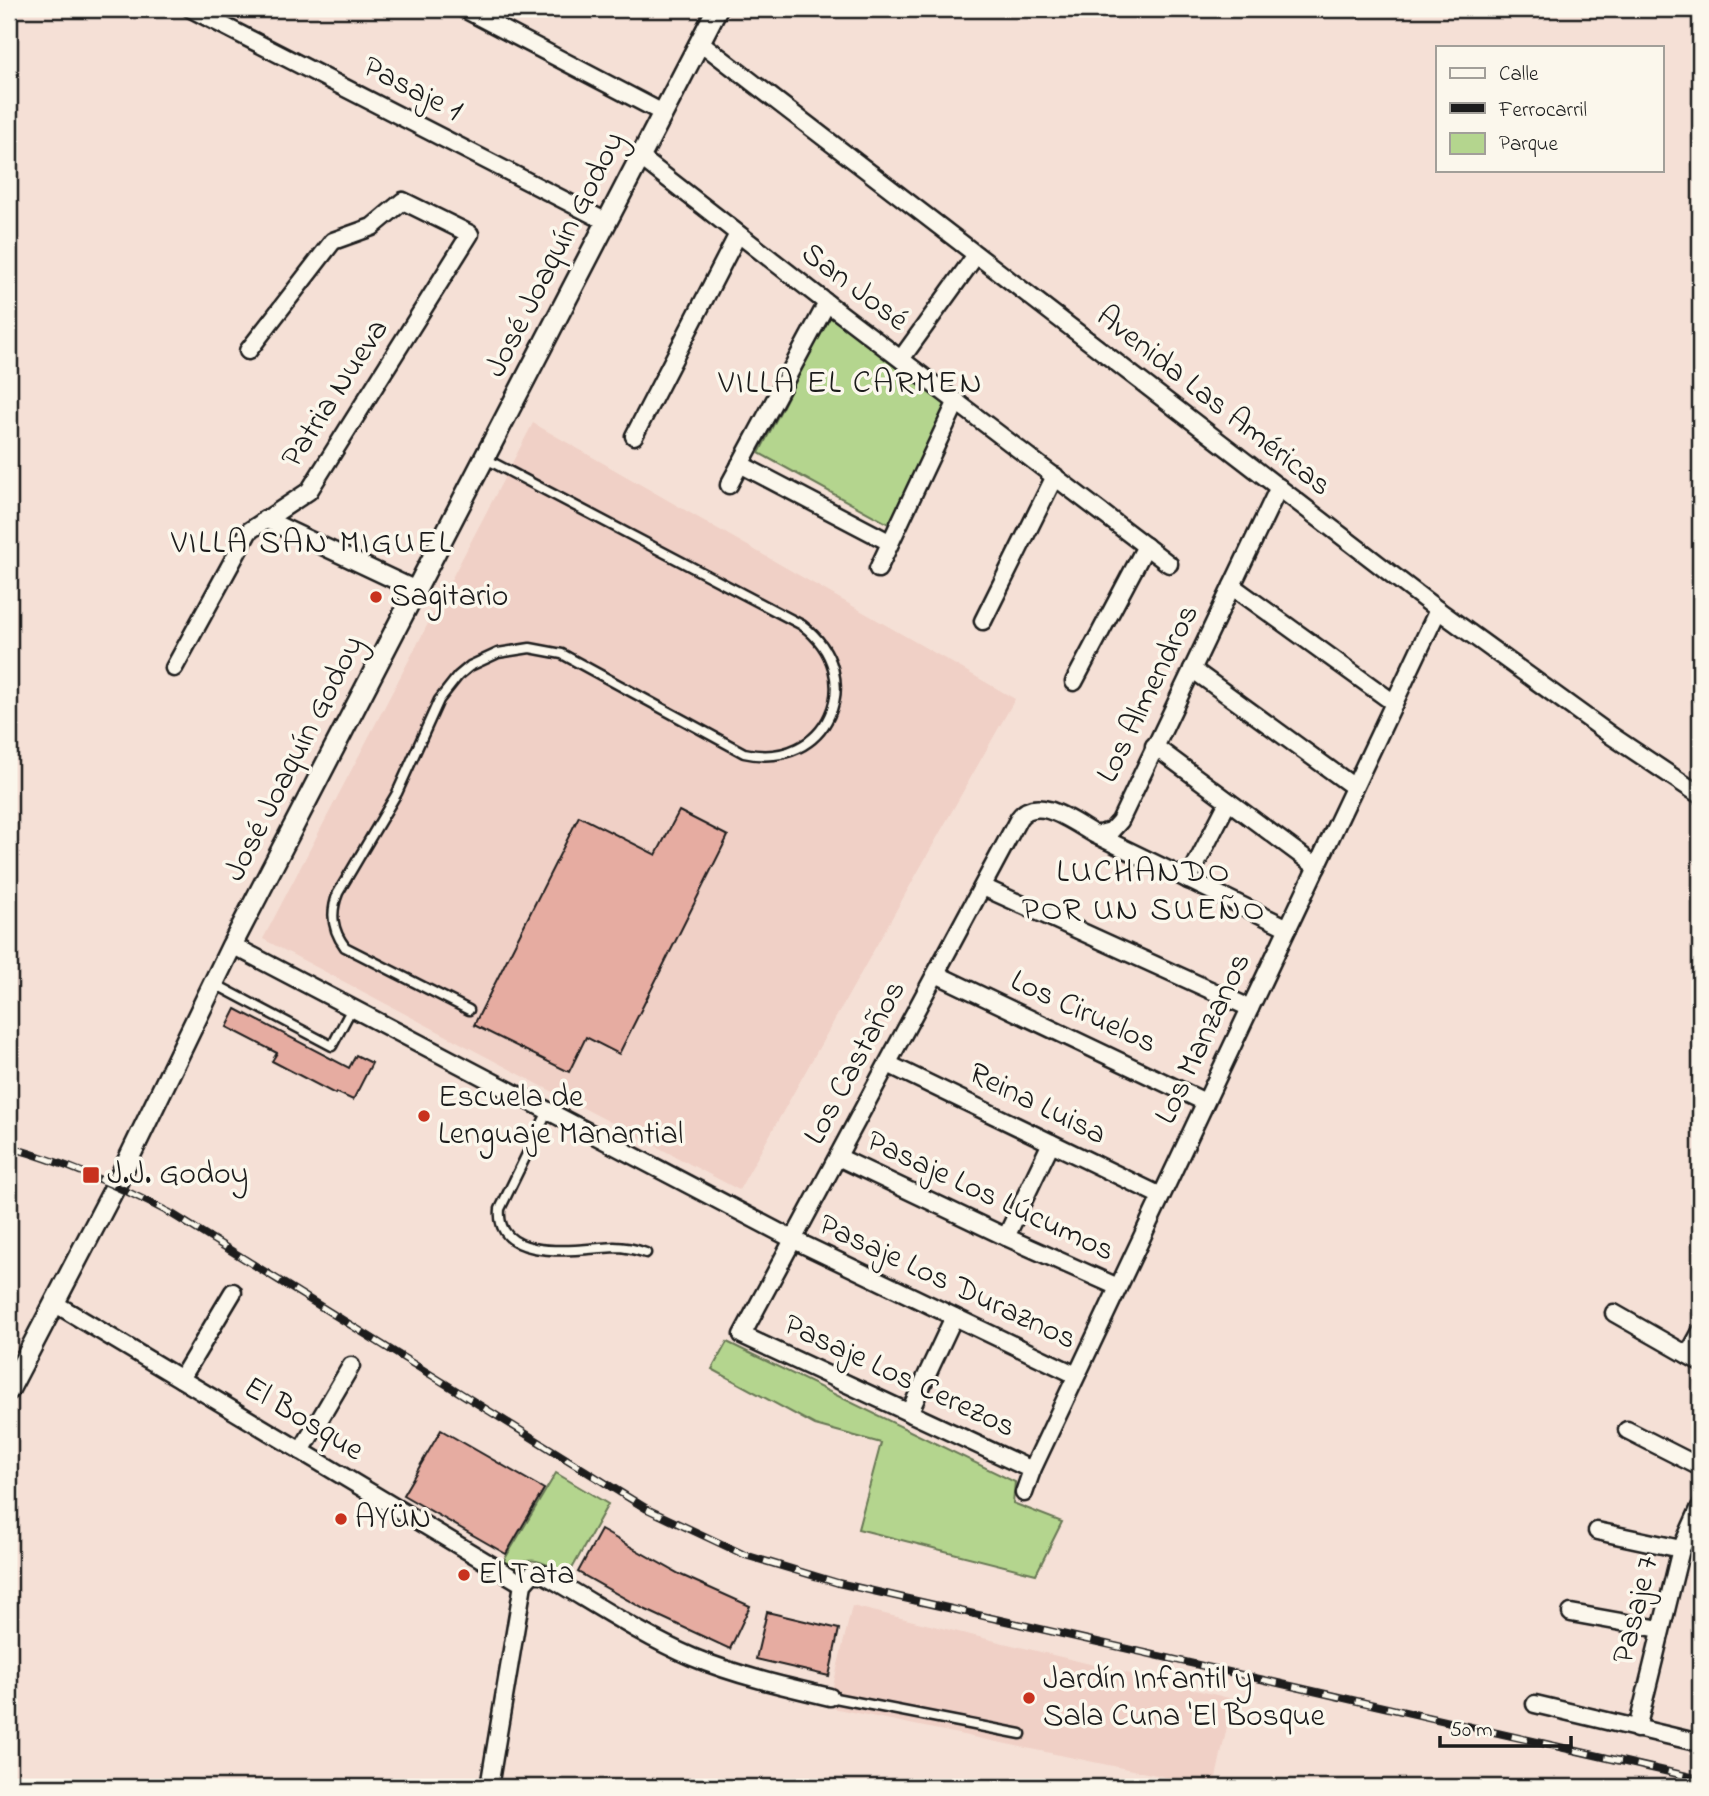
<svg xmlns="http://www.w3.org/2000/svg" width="1709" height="1796" viewBox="0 0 1709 1796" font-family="'Indie Flower',sans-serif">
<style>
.built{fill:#f0d0c6}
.green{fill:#b4d58e;stroke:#687855;stroke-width:2}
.building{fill:#e6aca1;stroke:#1c1c1c;stroke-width:2}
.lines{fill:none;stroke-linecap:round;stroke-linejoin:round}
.service-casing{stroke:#1c1c1c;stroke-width:13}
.minor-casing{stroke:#1c1c1c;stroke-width:21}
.tertiary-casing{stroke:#1c1c1c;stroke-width:24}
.service{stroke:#fbf7ec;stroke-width:8}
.minor{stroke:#fbf7ec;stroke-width:16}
.tertiary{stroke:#fbf7ec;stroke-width:19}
.rail-casing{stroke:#1c1c1c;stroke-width:8}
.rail{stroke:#fbf7ec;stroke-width:5;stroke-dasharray:16;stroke-linecap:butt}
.poi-dot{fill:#c8321e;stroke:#fbf7ec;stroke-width:2.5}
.labels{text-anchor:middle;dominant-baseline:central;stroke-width:7;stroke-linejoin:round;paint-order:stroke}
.street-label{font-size:32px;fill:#1c1c1c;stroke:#fbf7ec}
.poi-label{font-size:32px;fill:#1c1c1c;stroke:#fbf7ec;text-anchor:start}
.neighbourhood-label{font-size:33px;letter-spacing:2px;fill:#1c1c1c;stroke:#fbf7ec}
</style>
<rect width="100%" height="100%" fill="#f5e0d6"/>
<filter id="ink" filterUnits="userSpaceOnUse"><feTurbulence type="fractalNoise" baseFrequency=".0143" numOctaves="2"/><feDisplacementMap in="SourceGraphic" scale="14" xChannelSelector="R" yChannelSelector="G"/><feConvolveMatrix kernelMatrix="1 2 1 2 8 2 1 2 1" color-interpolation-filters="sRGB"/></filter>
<g filter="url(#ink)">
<g class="built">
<polygon points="533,423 1015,699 739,1190 263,939"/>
<polygon points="852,1606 1233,1699 1214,1787 828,1707"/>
</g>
<g class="green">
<polygon points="830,314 954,405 892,526 759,453"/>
<polygon points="727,1342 1015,1482 1013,1503 1062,1522 1036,1574 858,1529 881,1443 815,1425 712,1369"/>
<path d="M556 1473 608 1504 568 1576C551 1567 532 1551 515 1568L503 1562Z"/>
</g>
<g class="building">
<polygon points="679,811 728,836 619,1054 586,1037 569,1072 474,1025 579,816 656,855"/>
<polygon points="236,1009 349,1068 356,1055 372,1063 353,1100 336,1092 335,1094 272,1061 277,1053 227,1027"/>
<polygon points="441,1430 544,1489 506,1554 403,1495"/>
<polygon points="601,1530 681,1575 750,1606 730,1649 644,1609 578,1572"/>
<polygon points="767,1612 839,1629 829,1676 756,1659"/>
</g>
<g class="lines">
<defs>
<g id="service">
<polyline points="213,983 332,1046 352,1008"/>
<path d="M469 1010 345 947C332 930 330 913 338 893L397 793 439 700 458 676 470 666 498 653 530 648 562 654 744 753C827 772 870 676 802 625L484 458"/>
<path d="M548 1111 500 1209C495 1264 582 1249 614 1247 625 1247 635 1249 646 1253"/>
<polyline points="830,1697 1021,1734"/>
</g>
<g id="minor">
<polyline points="191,9 607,222"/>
<polyline points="464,9 663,113"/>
<polyline points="700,42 1438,610 1612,736 1700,795"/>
<polyline points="640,157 827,303 1169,564"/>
<polyline points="901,359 976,255"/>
<polyline points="634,436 738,234"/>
<polyline points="740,464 889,542"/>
<polyline points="729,485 827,303"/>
<polyline points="265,519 416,590"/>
<polyline points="878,569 957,401"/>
<polyline points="1232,586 1394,703"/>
<polyline points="983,621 1055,476"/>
<polyline points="174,668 249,531 309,491 470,234 403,201 372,227 333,241 248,351"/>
<polyline points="1192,669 1354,787"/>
<polyline points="1074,682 1146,546"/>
<polyline points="1154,746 1317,867"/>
<polyline points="1096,835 1288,928"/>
<polyline points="1188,880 1228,802"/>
<polyline points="983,887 1250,1008"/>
<polyline points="232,945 794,1240 1076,1375"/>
<polyline points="936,974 1205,1102"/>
<polyline points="888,1064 1161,1196"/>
<polyline points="838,1157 1006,1237 1118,1287"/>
<polyline points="1006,1237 1051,1143"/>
<polyline points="54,1303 523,1584"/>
<polyline points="1614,1313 1700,1362"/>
<polyline points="1688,1355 1700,1333"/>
<polyline points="181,1379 233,1292"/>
<polyline points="909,1413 954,1317"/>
<polyline points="1627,1430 1700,1467"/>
<polyline points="301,1451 351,1366"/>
<path d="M1032 1470 742 1335 1019 818C1038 793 1075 824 1096 835L1111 831 1120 821 1279 487"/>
<polyline points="1024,1493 1032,1470 1438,610"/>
<polyline points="1597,1531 1681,1549"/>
<polyline points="1571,1613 1660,1629"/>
<polyline points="1535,1704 1700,1743"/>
<polyline points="1637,1729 1681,1549 1700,1507"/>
<path d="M489 1787 523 1584 532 1574H542L547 1576C595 1604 641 1635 692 1657 736 1675 783 1686 830 1697"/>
</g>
<polyline id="tertiary" points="9,1390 116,1185 232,945 717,9"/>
</defs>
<use href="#service" class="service-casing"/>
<use href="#minor" class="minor-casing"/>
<use href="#tertiary" class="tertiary-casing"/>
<use href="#service" class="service"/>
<use href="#minor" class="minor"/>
<use href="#tertiary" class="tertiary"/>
<defs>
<path id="rail" d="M9 1147C66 1163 119 1186 172 1214L647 1509 745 1555 838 1583 1700 1779"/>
</defs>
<use href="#rail" class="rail-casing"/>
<use href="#rail" class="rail"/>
</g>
</g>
<g class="poi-dot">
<circle cx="376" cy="597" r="7"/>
<circle cx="424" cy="1116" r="7"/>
<rect x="82" y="1166" width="18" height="18" rx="3.5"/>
<circle cx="341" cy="1519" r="7"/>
<circle cx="464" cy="1575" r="7"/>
<circle cx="1029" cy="1698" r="7"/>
</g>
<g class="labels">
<g class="street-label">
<text transform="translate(412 90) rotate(27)">Pasaje 1</text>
<text transform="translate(556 255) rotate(-63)">José Joaquín Godoy</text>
<text transform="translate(854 288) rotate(37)">San José</text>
<text transform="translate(336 394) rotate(-57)">Patria Nueva</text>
<text transform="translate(1213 402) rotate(38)">Avenida Las Américas</text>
<text transform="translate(1149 694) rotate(-64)">Los Almendros</text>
<text transform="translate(295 759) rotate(-63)">José Joaquín Godoy</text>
<text transform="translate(1083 1013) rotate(25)">Los Ciruelos</text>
<text transform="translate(1204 1039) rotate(-65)">Los Manzanos</text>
<text transform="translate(856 1063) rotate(-62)">Los Castaños</text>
<text transform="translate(1037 1105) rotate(26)">Reina Luisa</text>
<text transform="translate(990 1197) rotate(25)">Pasaje Los Lúcumos</text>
<text transform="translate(947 1283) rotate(25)">Pasaje Los Duraznos</text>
<text transform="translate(899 1377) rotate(25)">Pasaje Los Cerezos</text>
<text transform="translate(303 1420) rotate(31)">El Bosque</text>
<text transform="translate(1637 1610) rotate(-76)">Pasaje 7</text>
</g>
<g class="poi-label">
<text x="390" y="597">Sagitario</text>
<text x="438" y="1098">Escuela de<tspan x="438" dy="37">Lenguaje Manantial</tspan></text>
<text x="107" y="1175">J.J. Godoy</text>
<text x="355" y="1519">AYÜN</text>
<text x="478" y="1575">El Tata</text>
<text x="1043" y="1680">Jardín Infantil y<tspan x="1043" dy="37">Sala Cuna 'El Bosque</tspan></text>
</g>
<g class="neighbourhood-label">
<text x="851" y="384">VILLA EL CARMEN</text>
<text x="312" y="544">VILLA SAN MIGUEL</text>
<text x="1144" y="873">LUCHANDO<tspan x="1144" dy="38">POR UN SUEÑO</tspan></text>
</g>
</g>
<rect width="1709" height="1796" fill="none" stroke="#fbf7ec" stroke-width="35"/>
<rect x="18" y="18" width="1674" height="1761" fill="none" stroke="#1c1c1c" stroke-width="2.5" filter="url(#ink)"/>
<rect x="1436" y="46" width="228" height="126" fill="#fbf7ec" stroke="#a29f99" stroke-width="2"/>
<rect x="1450" y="68" width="35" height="10" fill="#fbf7ec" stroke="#a29f99" stroke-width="2"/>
<text x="1499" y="80" font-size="21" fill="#1c1c1c">Calle</text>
<rect x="1450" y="103" width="35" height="10" fill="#1c1c1c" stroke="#a29f99" stroke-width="2"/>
<text x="1499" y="116" font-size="21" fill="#1c1c1c">Ferrocarril</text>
<rect x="1450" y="133" width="35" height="21" fill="#b4d58e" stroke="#a29f99" stroke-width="2"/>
<text x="1499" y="150" font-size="21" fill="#1c1c1c">Parque</text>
<path d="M1440 1736v10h131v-10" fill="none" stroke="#1c1c1c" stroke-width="3.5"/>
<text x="1450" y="1736" font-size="21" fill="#1c1c1c" stroke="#fbf7ec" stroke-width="5" paint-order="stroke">50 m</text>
</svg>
